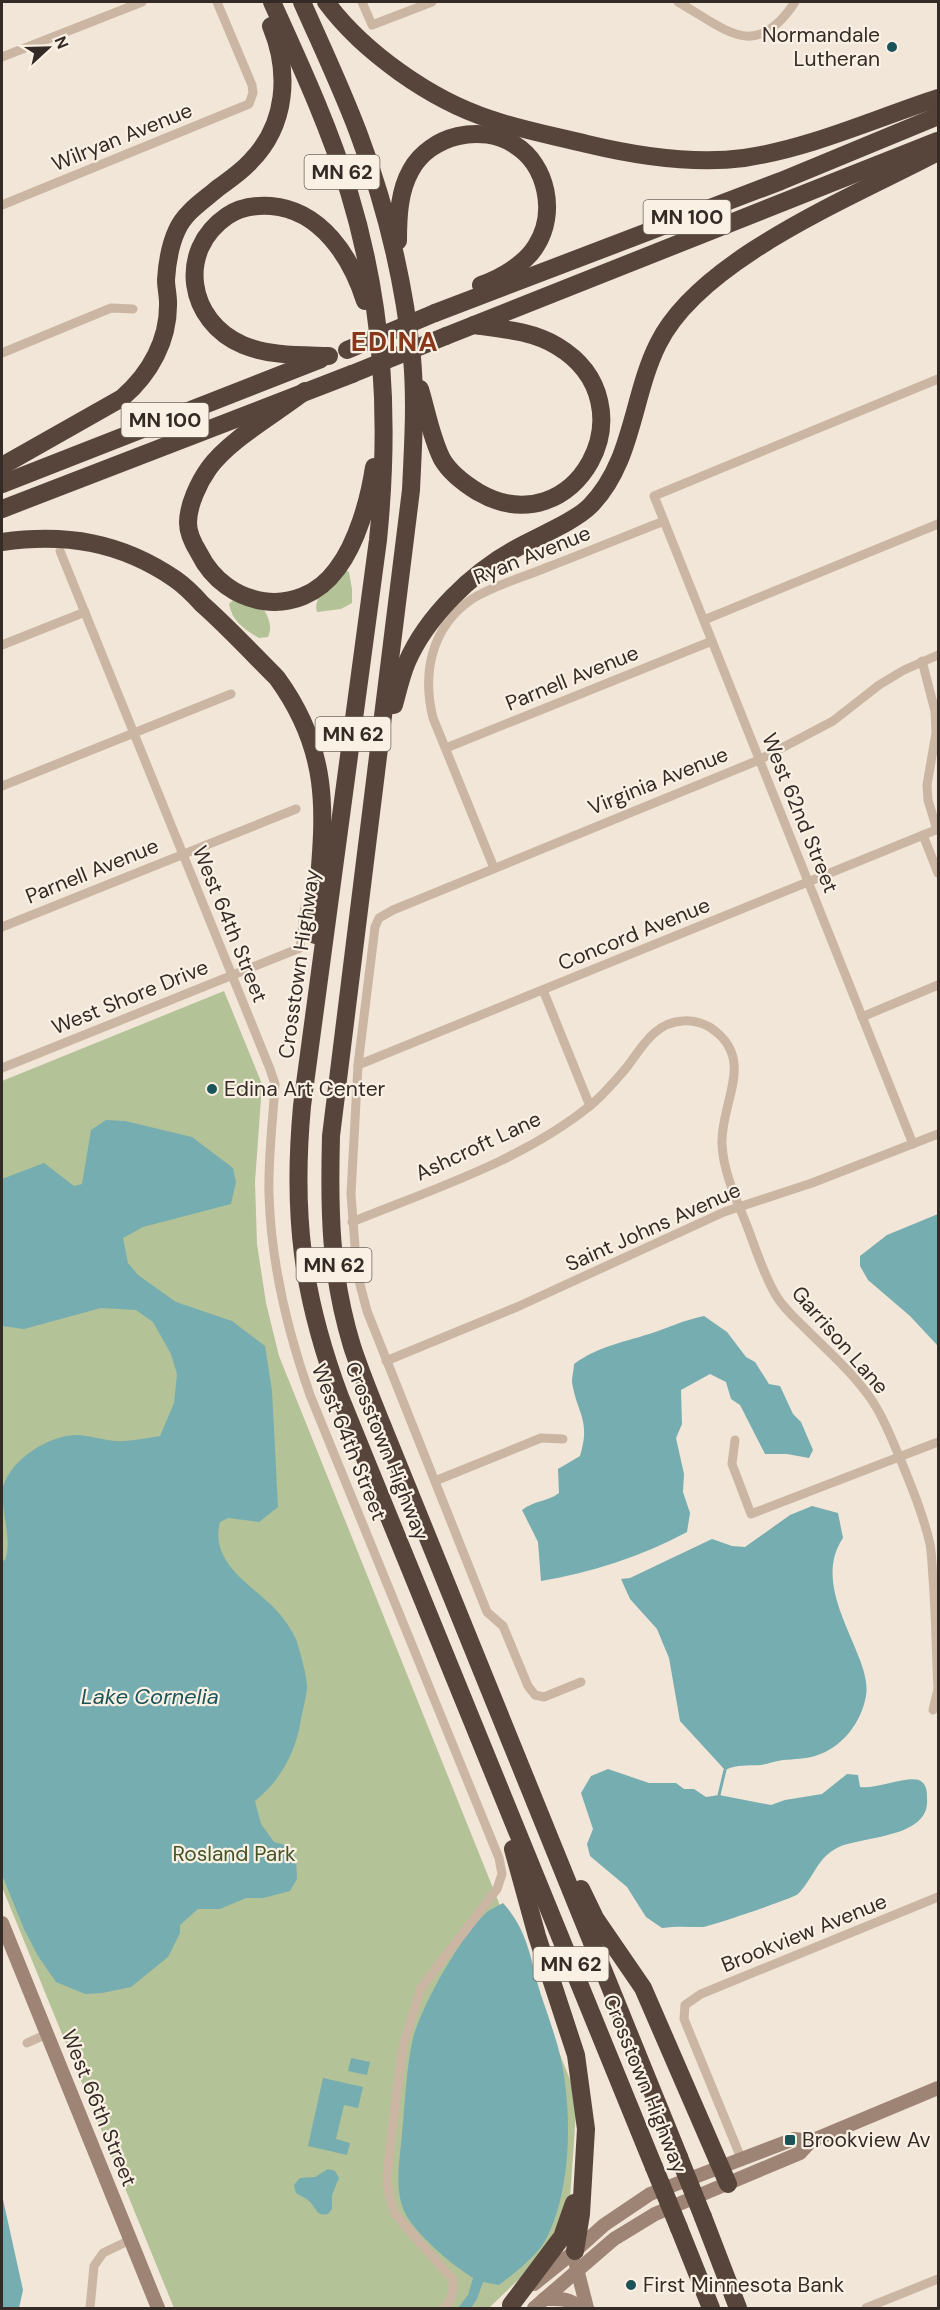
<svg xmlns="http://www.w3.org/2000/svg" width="940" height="2310" viewBox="0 0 940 2310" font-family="'DM Sans',sans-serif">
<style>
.green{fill:#b3c297}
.water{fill:#76adb0}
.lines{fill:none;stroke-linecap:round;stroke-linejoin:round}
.stream{stroke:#76adb0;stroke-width:3}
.street{stroke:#cab6a3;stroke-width:9}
.secondary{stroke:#9e8475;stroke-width:14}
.highway{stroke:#57453c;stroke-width:18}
.highway-bridge{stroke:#57453c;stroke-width:18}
.poi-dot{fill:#1a5358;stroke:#faf0e4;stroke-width:2}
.labels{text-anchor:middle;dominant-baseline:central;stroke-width:4.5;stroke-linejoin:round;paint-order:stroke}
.shield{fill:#faf0e4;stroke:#70665f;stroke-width:1.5}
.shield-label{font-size:20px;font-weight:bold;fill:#352b26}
.poi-label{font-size:21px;fill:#352b26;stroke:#faf0e4;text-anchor:start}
.street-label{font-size:21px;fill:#352b26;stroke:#faf0e4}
.park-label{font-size:21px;fill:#445528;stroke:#faf0e4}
.water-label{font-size:22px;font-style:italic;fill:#1a5358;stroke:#faf0e4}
.district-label{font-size:27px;font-weight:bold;letter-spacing:1.5px;fill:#88371b;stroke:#faf0e4}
</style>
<rect width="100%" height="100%" fill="#f2e6d8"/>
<g class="green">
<path d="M346 570 349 572 352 589V603L341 609 317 612C312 595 335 580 346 570Z"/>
<path d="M234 599 263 607C268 618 273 625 268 637L259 638C245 630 232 621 229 604Z"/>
<polygon points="224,991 262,1084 255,1182 257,1244 266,1303 279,1356 577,2097 570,2199 542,2257 489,2308 174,2308 2,1887 2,1081"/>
</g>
<g class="water">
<path d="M106 1120 125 1121 192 1137 233 1168 236 1182 231 1204 143 1227 123 1238 128 1263 138 1275 176 1302 232 1321 265 1346 272 1391 278 1507 259 1522 228 1518 220 1522C210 1559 245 1581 269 1603 280 1613 289 1625 296 1639 299 1648 308 1679 307 1688 306 1698 303 1709 301 1719 296 1752 281 1780 255 1801L261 1824 274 1842 285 1845 296 1857 297 1879 290 1891 263 1898H246L220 1909H198L180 1925V1933L168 1957 131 1987 102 1993 85 1994 56 1982 38 1956 24 1929 2 1875V1561L5 1560C13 1540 0 1510 3 1487 11 1459 50 1434 79 1435 91 1436 103 1440 115 1441 129 1442 146 1438 160 1436L174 1403 177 1374 171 1354 153 1322 136 1310 101 1308 24 1329 2 1326V1179L44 1163 74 1186 82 1184 91 1130Z"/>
<polygon points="938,1214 938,1346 910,1316 868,1280 860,1266 860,1256 887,1235"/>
<path d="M704 1316 727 1332 746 1357 755 1362 769 1384 780 1386 793 1414 801 1422 813 1450 809 1458 787 1454H765L740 1405 731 1399 726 1382 710 1374 681 1390 682 1424 676 1438 684 1474 683 1492 690 1513 687 1532C642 1556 591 1573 541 1581L538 1542 522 1510C535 1500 547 1502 559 1493L558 1469 580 1456C591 1419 577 1414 572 1382 572 1377 574 1369 574 1364 599 1346 621 1343 649 1334 668 1328 684 1320 704 1316Z"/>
<path d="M812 1506 838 1513 843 1538C817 1576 846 1622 860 1660 864 1671 868 1684 866 1696 861 1723 842 1748 815 1756 805 1759 794 1759 783 1760 776 1761 768 1764 761 1765 746 1766 739 1764 725 1770L680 1721 669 1658 657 1629 630 1599 621 1579 630 1578 712 1539 732 1546 745 1547 790 1515Z"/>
<path d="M608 1769 649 1783H676L684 1789H694L706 1797 719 1795 771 1805 785 1800 822 1794 847 1774 858 1775 860 1787C876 1790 913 1773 922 1782 927 1786 927 1793 927 1799 930 1838 864 1836 839 1847 817 1857 814 1878 798 1894 794 1898 711 1926 703 1927 689 1927 676 1926 662 1928L646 1917 627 1887 590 1856 587 1844 593 1829 581 1793 591 1776Z"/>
<path d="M503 1903C529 1932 530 1959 541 1995 547 2012 553 2030 558 2047 573 2103 573 2190 545 2241 536 2257 513 2274 499 2285L483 2282 477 2299 471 2308H458L468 2295 473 2278C452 2265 414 2233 404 2211 394 2187 400 2159 402 2134 405 2103 406 2069 413 2038 422 2005 461 1935 487 1912 491 1909 498 1906 503 1903Z"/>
<polygon points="351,2058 370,2062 367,2075 348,2071"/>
<polygon points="323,2078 363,2087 358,2108 344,2105 336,2139 350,2143 347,2155 308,2146"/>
<path d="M328 2169 335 2171 339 2178 332 2195V2209L328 2214C316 2217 317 2208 309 2201 305 2197 300 2196 296 2193L294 2185 300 2178 315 2177Z"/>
<polygon points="2,2195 23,2290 19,2308 2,2308"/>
</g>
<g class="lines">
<polyline class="stream" points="719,1795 725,1770"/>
<g class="street">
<polyline points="362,2 372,25 432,2"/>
<path d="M678 2C726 29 755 63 795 2"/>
<polyline points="2,57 142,2"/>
<polyline points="2,205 249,104 253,93 252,85 217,2"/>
<polyline points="2,353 111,308 133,309"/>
<path d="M60 551 270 1069 275 1084C273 1120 268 1157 269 1194 271 1263 287 1330 310 1395L499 1858 502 1874 497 1889 421 1988 403 2046 393 2122 387 2178 389 2195 395 2214 453 2280C454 2292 452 2300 444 2308"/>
<polyline points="704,620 938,524"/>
<polyline points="2,645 85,612"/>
<polyline points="922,661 935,711 936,733 927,785 928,800 937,830"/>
<polyline points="446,748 712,641"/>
<polyline points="2,786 231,694"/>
<polyline points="923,835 938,873"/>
<path d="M494 868 433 718C422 673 431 627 472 599 494 585 524 577 548 567 587 552 626 536 664 521"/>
<polyline points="2,927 296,809"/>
<polyline points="543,990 590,1106"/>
<polyline points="862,1017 938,985"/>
<polyline points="358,1065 938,829"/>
<polyline points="2,1068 300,948 305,906"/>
<polyline points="913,1144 654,496 938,379"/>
<path d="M352 1222C433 1189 522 1161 591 1105 604 1094 616 1080 627 1067 642 1047 655 1022 683 1021 694 1020 707 1024 715 1031 755 1062 720 1104 722 1144 723 1169 734 1194 743 1216 754 1242 762 1273 777 1297 785 1310 797 1320 808 1331 830 1353 853 1373 871 1399 883 1416 891 1437 899 1456 911 1485 923 1514 930 1544 932 1555 932 1567 933 1578 936 1615 936 1652 938 1689L933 1710"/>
<polyline points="386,1361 517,1307 724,1212 812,1183 938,1134"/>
<polyline points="735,1440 732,1464 751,1514 938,1442"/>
<polyline points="435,1481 541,1438 563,1439"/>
<polyline points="581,1682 544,1697 535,1695 528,1686 503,1626 487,1612 367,1311 357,1273 351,1194 358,1065 375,927 379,918 393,910 759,760 833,721 879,685 904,670 938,655"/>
<polyline points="27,2043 47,2034"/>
<polyline points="741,2158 684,2019 685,2005 701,1994 938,1897"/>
<polyline points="90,2308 94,2266 103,2253 130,2240"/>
<polyline points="866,2308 938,2279"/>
</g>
<g class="secondary">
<polyline points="2,1923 158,2308"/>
<polyline points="576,2265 587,2308"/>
<polyline points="534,2284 575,2251 604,2225 650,2194 794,2139 811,2141"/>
<path d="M544 2299C557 2299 570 2297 579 2308"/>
<polyline points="534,2308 614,2239 655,2214 800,2153 811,2141 938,2088"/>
</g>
<g class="highway">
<path d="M272 2C300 64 329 126 349 192 384 307 390 420 378 540L302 1106C292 1215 302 1295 340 1397L654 2167"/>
<path d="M302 2C321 45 341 87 358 132 385 203 404 282 412 358 416 401 413 447 411 490L331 1136C329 1211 330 1274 352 1346 362 1377 375 1407 387 1437L679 2157"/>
<path d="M326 2C363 52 431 100 490 119 521 130 555 136 587 144 637 156 692 165 744 158 811 148 874 119 938 98"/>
<path d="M398 241C398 217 399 191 411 170 430 135 482 123 515 145 547 165 557 213 536 246 525 264 501 278 481 285"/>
<polyline points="435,313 781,181 938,116"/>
<polyline points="446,336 937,141"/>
<path d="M329 356C300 355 270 356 243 345 188 322 176 251 227 216 240 207 255 205 271 206 321 210 351 257 365 301"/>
<path d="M420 389C427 412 431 437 442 459 450 473 465 484 478 492 575 548 654 404 557 346 532 331 503 329 474 325"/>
<path d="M305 391C276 414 230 439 209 468 199 482 188 505 188 523 188 533 194 545 199 553 226 608 299 621 337 569 357 543 369 500 374 467"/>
<path d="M2 466 122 398C150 374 169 340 168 302 168 295 166 287 166 280 167 264 170 245 177 230 185 212 203 201 218 188 229 180 241 172 250 162 287 125 290 72 271 26"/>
<polyline points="2,484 321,359"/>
<polyline points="2,509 352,374"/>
<path d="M2 542C66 533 121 542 175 579 185 586 194 595 202 604 228 627 252 653 277 678 341 766 320 835 315 935"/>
<path d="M394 705C398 691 401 676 407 662 427 616 472 573 515 549 536 537 574 522 590 506 633 463 632 396 658 344 700 258 855 196 938 152"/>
<polyline points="513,1849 537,1936 576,2055 586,2129 581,2214 575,2251"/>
<polyline points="581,1889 595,1918 643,1988 728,2184"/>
<polyline points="703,2217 738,2308"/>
<polyline points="679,2228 711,2308"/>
<polyline points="511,2305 562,2237 574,2203"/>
</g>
<g class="highway-bridge">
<polyline points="347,350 435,313"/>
<polyline points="352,374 446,336"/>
<polyline points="679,2157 703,2217"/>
<polyline points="654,2167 679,2228"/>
</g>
</g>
<g class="poi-dot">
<circle cx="892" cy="47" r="6"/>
<circle cx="212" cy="1089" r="6"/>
<rect x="784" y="2134" width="12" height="12" rx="3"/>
<circle cx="631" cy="2285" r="6"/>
</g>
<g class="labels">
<g class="shield">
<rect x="304.5" y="155" width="75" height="34" rx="4.5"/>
<rect x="643.5" y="200" width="87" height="34" rx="4.5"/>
<rect x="121.5" y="403" width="87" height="34" rx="4.5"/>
<rect x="315.5" y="717" width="75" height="34" rx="4.5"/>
<rect x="296.5" y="1248" width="75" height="34" rx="4.5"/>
<rect x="533.5" y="1947" width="75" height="34" rx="4.5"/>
</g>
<g class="shield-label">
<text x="342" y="172">MN 62</text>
<text x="687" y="217">MN 100</text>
<text x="165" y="420">MN 100</text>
<text x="353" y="734">MN 62</text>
<text x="334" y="1265">MN 62</text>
<text x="571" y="1964">MN 62</text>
</g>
<g class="poi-label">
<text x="880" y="35" text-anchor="end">Normandale<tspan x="880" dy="24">Lutheran</tspan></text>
<text x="224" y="1089">Edina Art Center</text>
<text x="802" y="2140">Brookview Av</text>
<text x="643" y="2285">First Minnesota Bank</text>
</g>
<g class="street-label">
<text transform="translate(122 137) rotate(-22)">Wilryan Avenue</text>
<text transform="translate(532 555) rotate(-22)">Ryan Avenue</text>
<text transform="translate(572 678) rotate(-22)">Parnell Avenue</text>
<text transform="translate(658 781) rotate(-22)">Virginia Avenue</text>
<text transform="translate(800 813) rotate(68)">West 62nd Street</text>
<text transform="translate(92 871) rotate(-22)">Parnell Avenue</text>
<text transform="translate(230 924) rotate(68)">West 64th Street</text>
<text transform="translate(634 934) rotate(-22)">Concord Avenue</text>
<text transform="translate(299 964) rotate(-82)">Crosstown Highway</text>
<text transform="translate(130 997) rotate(-22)">West Shore Drive</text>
<text transform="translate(478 1146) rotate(-25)">Ashcroft Lane</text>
<text transform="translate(653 1227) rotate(-24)">Saint Johns Avenue</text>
<text transform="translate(840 1340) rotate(49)">Garrison Lane</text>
<text transform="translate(349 1442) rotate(68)">West 64th Street</text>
<text transform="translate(387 1451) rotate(68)">Crosstown Highway</text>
<text transform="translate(804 1933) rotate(-22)">Brookview Avenue</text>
<text transform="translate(645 2084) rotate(68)">Crosstown Highway</text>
<text transform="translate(99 2108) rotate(68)">West 66th Street</text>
</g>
<g class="park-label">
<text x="234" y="1854">Rosland Park</text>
</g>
<g class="water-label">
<text x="150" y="1696">Lake Cornelia</text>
</g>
<g class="district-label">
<text x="395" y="341">EDINA</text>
</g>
</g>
<rect width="940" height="2310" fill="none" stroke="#352b26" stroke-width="6"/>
<g transform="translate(48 48) rotate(68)" stroke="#faf0e4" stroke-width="4.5" paint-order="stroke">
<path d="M0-4.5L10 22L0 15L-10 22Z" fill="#352b26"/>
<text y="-9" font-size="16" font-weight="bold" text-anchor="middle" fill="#352b26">N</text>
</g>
</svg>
